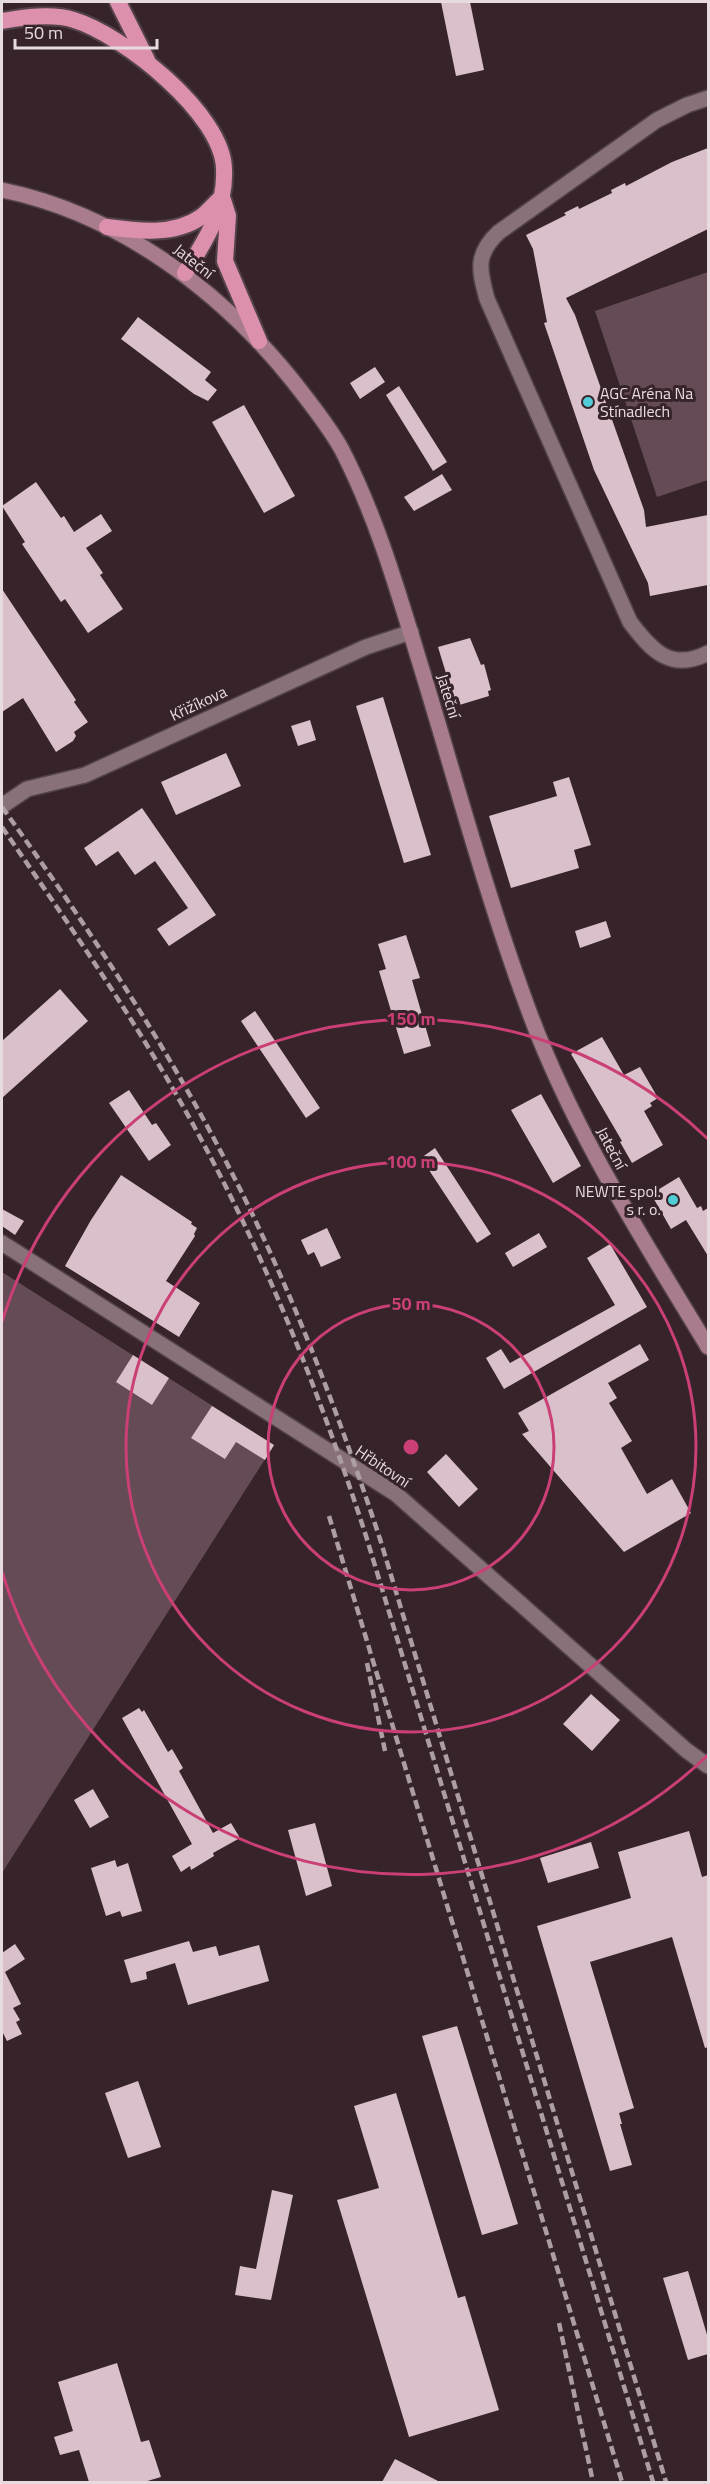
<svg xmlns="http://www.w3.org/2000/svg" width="710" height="2484" viewBox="0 0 710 2484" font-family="'Titillium Web',sans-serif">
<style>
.green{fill:#654b55}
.building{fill:#dac0ca}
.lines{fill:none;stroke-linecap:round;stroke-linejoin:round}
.minor-casing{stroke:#534349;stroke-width:18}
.secondary-casing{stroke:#534349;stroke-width:18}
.trunk-casing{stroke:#534349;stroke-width:20}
.minor{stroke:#887179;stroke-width:15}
.secondary{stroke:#a87c8d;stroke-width:15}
.trunk{stroke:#dd90ae;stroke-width:16}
.rail{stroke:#ad9ea3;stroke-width:4.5;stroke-dasharray:9 4.5;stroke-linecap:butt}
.ring{fill:none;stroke:#ca3f75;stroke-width:3}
.poi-dot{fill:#52ccd6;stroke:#37242b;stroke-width:2}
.labels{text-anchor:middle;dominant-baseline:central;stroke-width:6;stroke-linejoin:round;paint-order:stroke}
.street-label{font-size:16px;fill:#e8dbdf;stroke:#37242b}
.poi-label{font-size:16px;fill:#e8dbdf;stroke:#37242b;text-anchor:start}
.centre{fill:#ca3f75;stroke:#37242b;stroke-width:3}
.ring-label{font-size:18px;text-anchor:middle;font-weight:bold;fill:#ca3f75;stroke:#37242b;stroke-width:6;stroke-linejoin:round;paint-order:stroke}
</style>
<rect width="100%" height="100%" fill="#37242b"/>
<g class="green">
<polygon points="708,272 708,480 657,497 595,311"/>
<polygon points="2,1272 274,1445 2,1873"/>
</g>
<g class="building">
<polygon points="441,2 470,2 484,70 456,76"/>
<polygon points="708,148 708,229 566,298 575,315 644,510 646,527 708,515 708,585 650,596 648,583 594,470 544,323 547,322 533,249 526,235 566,215 564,213 578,206 579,209 612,193 611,190 625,183 626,186 672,162"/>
<polygon points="138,317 211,372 205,380 217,390 208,401 194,394 121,339"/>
<polygon points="375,367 385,382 360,399 350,383"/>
<polygon points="399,386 447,462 433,471 386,395"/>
<polygon points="244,405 295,496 264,513 212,422"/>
<polygon points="442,474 452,490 414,511 404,497"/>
<polygon points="36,482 61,518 64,516 74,532 101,514 112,531 86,548 103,573 100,575 123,609 88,633 65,599 61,602 22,544 25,542 2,506"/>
<polygon points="2,589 76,700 74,702 88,722 74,732 76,736 73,741 56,752 23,698 2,712"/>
<polygon points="470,638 481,665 484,664 491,690 488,691 489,696 456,706 438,647"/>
<polygon points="383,697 431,855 404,863 356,706"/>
<polygon points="310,720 316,740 298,746 291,726"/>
<polygon points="226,753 241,786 176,815 161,782"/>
<polygon points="569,777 591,845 574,850 579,868 511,888 489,816 557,796 553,782"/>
<polygon points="142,808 216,915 169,946 157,929 188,908 155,861 135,875 118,851 96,866 84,848"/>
<polygon points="606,921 611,937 580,948 575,931"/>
<polygon points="406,935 420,978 412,980 431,1046 404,1054 379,971 386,969 378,944"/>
<polygon points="60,989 88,1021 2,1098 2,1041"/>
<polygon points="255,1011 320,1108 306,1118 241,1021"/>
<polygon points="602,1037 624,1075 640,1067 658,1098 650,1103 652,1106 644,1111 663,1145 632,1163 620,1142 622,1141 571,1054"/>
<polygon points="129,1090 152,1125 156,1123 171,1145 149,1161 109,1103"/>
<polygon points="541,1094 581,1166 553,1183 511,1110"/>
<polygon points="435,1148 491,1234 477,1243 421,1158"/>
<polygon points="121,1175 192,1222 191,1224 197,1228 194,1234 195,1236 166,1281 200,1303 179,1337 65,1266 91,1220"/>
<polygon points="679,1177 697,1208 701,1206 703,1211 708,1208 708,1256 686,1220 671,1229 651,1194"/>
<polygon points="2,1209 24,1221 15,1235 2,1226"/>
<polygon points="327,1228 341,1258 321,1267 314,1252 308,1255 301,1240"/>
<polygon points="539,1233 547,1247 513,1267 505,1253"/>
<polygon points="610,1244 647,1307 504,1389 486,1358 501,1349 510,1363 615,1305 587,1258"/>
<polygon points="640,1344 649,1360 608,1383 617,1398 609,1403 632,1441 621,1448 647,1494 672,1479 691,1513 624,1552 522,1434 529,1431 518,1413"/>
<polygon points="133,1355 169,1378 152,1405 116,1382"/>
<polygon points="212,1406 274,1445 265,1460 236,1442 225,1459 191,1438"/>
<polygon points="446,1454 478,1489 459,1507 427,1472"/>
<polygon points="591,1694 620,1720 592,1751 563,1724"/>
<polygon points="139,1708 142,1712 144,1710 168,1752 172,1749 183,1768 179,1771 213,1833 231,1823 240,1838 213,1853 214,1856 191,1870 190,1866 181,1872 172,1856 192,1844 122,1718"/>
<polygon points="93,1789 109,1817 90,1828 74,1800"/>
<polygon points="315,1823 332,1886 306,1896 288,1830"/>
<polygon points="689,1831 702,1877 708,1875 708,2047 705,2048 672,1937 590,1962 634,2108 619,2113 622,2124 620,2124 632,2165 610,2171 537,1926 631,1898 618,1852"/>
<polygon points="591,1842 599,1868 548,1883 540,1858"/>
<polygon points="115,1860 117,1867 128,1863 142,1911 122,1917 120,1911 106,1916 91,1868"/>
<polygon points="189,1941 193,1952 216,1946 219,1956 259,1945 269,1981 188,2005 175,1963 146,1972 147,1979 131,1983 124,1960"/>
<polygon points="15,1944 25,1959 5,1972 21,2004 13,2008 20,2020 16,2022 22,2034 7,2041 2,2031 2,1953"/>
<polygon points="457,2026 518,2224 482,2235 422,2036"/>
<polygon points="138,2081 161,2147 128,2158 105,2093"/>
<polygon points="396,2093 458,2298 465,2296 499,2410 409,2437 337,2200 379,2188 354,2106"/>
<polygon points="272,2190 293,2195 271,2300 235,2295 240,2266 256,2269"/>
<polygon points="688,2271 708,2338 708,2354 688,2360 663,2278"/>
<polygon points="117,2363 141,2442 149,2440 161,2477 144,2482 89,2482 79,2450 60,2455 54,2437 73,2431 58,2382"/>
<polygon points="395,2459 440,2482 382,2482"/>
</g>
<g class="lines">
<defs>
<g id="minor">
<path d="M708 98 687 105 657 120 499 232C475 254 479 270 487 299L630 622C652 651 671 672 708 653"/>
<polyline points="2,806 27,789 85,775 366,647 411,632"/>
<polyline points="2,1243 396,1494 686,1750 708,1766"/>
</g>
<path id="secondary" d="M2 190C118 214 219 289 293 381 310 403 329 426 342 450 378 520 399 595 422 670 456 781 486 894 526 1003 570 1126 641 1236 708 1347"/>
<g id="trunk">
<polyline points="118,2 147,60"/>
<path d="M2 21C24 17 52 13 74 20 123 35 223 114 224 169 226 209 206 240 185 273"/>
<polyline points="223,200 228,216 225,261 259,341"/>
<path d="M107 227C137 231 174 236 201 217 208 212 215 203 222 197"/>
</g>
</defs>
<use href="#minor" class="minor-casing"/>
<use href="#secondary" class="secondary-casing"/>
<use href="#trunk" class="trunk-casing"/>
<use href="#minor" class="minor"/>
<use href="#secondary" class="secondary"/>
<use href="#trunk" class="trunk"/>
<g class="rail">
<path d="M2 807C91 931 176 1059 244 1197 298 1307 341 1421 380 1539L666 2482"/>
<path d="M2 827C72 929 144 1032 202 1141 270 1267 322 1400 366 1536L653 2482"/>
<polyline points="329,1516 622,2482"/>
<polyline points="367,1663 385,1751"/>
<polyline points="559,2323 593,2482"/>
</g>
</g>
<g class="ring">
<circle cx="411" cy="1447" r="143"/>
<circle cx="411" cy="1447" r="285"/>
<path d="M708 1755A428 428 0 0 1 2 1572M2 1322A428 428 0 0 1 708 1139"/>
</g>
<g class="poi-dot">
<circle cx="588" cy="402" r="6"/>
<circle cx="673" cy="1200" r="6"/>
</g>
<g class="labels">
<g class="street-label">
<text transform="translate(194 261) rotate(38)">Jateční</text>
<text transform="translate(449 696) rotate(73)">Jateční</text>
<text transform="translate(198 703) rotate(-25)">Křižíkova</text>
<text transform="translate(612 1148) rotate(62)">Jateční</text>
<text transform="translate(383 1466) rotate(34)">Hřbitovní</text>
</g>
<g class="poi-label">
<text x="600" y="393">AGC Aréna Na<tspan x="600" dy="18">Stínadlech</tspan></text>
<text x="661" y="1191" text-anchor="end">NEWTE spol.<tspan x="661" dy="18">s r. o.</tspan></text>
</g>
</g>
<circle cx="411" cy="1447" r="9" class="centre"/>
<g class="ring-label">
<text x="411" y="1025">150 m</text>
<text x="411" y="1168">100 m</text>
<text x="411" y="1310">50 m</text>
</g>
<rect width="710" height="2484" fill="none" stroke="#e8dbdf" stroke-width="6"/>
<path d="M15 39v9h142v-9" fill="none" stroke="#e8dbdf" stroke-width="3"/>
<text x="24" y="39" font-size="18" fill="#e8dbdf" stroke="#37242b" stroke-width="4.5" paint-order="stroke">50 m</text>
</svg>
